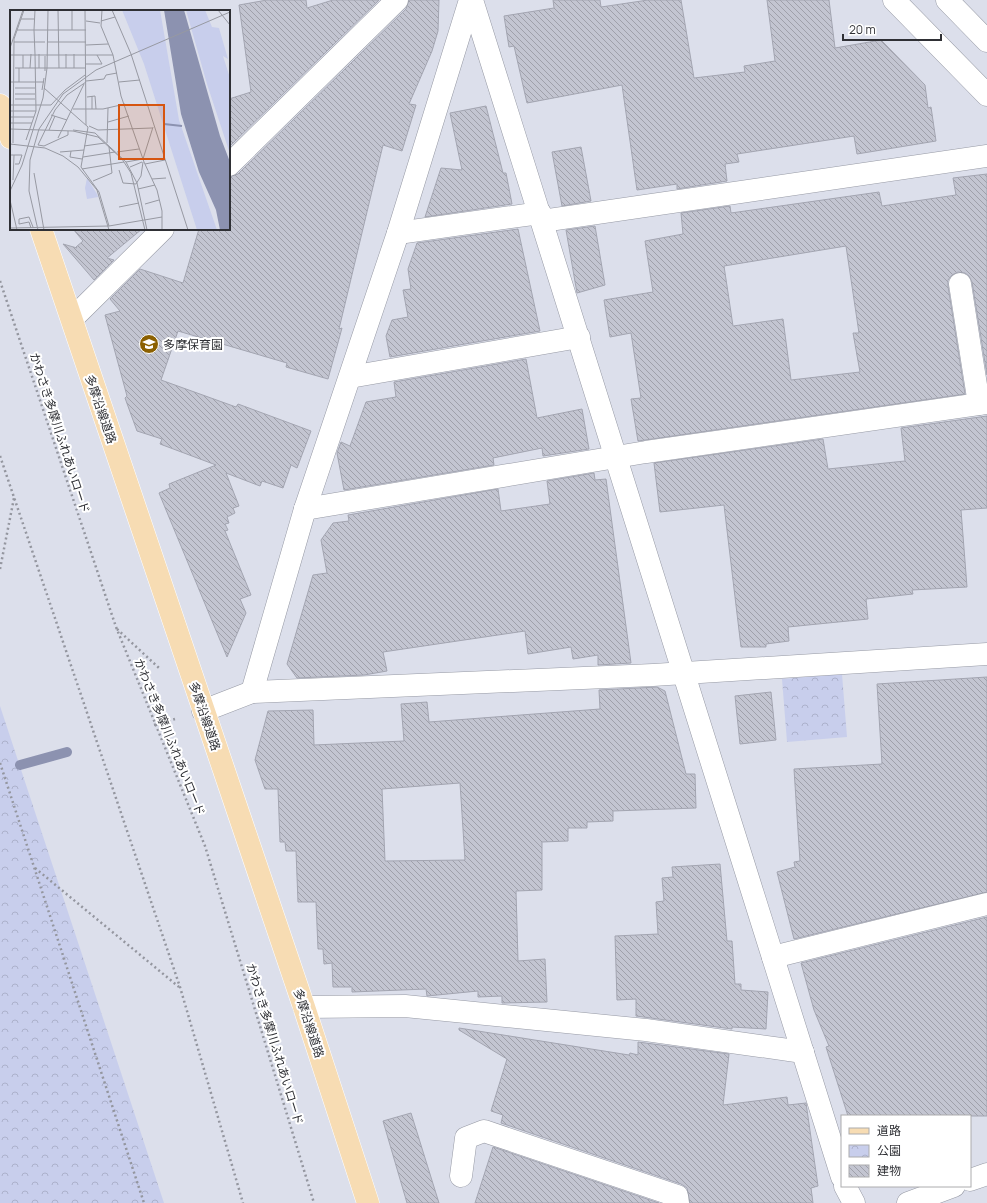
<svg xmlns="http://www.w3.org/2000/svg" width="987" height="1203" viewBox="0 0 987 1203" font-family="Manrope,'Noto Sans JP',sans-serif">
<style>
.park{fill:url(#park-crowns)}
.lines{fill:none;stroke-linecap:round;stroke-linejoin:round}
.stream{stroke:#8c92b0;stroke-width:10}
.building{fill:url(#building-back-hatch);stroke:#a3a5b1;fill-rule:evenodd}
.minor-casing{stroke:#9699a4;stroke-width:23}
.major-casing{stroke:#fff;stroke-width:23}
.path{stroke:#94969f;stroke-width:2.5;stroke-dasharray:2 3;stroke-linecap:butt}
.minor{stroke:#fff;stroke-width:22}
.major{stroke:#f7dcb3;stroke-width:22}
.labels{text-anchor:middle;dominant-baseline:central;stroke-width:4;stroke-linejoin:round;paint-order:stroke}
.poi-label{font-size:12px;fill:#2f3035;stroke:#fff;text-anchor:start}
.street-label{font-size:12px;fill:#2f3035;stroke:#fff}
.inset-river{fill:none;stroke:#8c92b0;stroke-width:2}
.inset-road{fill:none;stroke:#9799a2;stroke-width:1}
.view{fill:#d65510;fill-opacity:0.15;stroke:#d65510;stroke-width:2}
.inset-edge{fill:none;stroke:#2f3035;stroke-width:2}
</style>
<defs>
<pattern id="park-crowns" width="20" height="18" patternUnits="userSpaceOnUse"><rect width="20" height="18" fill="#c8ceec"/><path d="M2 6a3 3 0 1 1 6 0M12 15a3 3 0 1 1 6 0" fill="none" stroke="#acb1cb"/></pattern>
<pattern id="building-back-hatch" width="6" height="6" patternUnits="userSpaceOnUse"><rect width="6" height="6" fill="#c3c5d1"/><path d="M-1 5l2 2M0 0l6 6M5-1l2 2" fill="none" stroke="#9fa0aa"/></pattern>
</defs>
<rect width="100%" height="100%" fill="#dcdfeb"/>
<g class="park">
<polygon points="842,674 847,737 787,742 782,679"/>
<polygon points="0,706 164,1203 0,1203"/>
</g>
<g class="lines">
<polyline class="stream" points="20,765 67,752"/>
</g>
<g class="building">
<polygon points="267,0 306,0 307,8 333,0 379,0 229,147 229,99 251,92 239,5"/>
<polygon points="409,0 439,0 438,31 432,51 409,104 416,105 402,151 383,145 339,329 342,328 328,379 286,367 287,363 178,331 161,380 236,407 238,404 311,431 297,468 291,465 283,488 262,481 260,486 226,473 239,506 233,508 235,513 227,517 229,523 225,524 228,530 225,531 251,595 240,599 246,613 227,657 159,493 170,488 169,484 216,465 160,444 162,439 137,431 125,398 127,396 105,315 120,311 110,299 140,269 183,283 199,229 229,229 229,177 238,174 406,9"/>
<polygon points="553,0 600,0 601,7 648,0 681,0 694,78 745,72 744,66 775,61 767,0 829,0 835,48 881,40 925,85 928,108 931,107 936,141 857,154 854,136 737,154 739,162 725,164 727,181 677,189 677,184 637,190 622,85 527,103 514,46 509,47 504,16 554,8"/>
<polygon points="486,106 503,173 506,173 512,204 425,217 441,168 462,170 450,113"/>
<polygon points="581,147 591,201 562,206 552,152"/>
<path d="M987 174V375L972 282 969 276 965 273 958 272 952 275 948 280V286L965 394 638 441 631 399 641 398 631 333 610 337 604 300 653 292 645 241 683 234 681 213 730 206 731 213 879 192 882 206 956 195 953 178ZM846 246 859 333H853L860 372 791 380 783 319 733 326 724 266Z"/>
<polygon points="595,226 605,285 577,293 566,230"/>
<polygon points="73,229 142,229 107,258 114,260 94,280 63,244 77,248 76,247 83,241"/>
<polygon points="518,229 540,331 390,357 386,336 392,320 408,317 403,290 411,289 408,269 417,243"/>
<polygon points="526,359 537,418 582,409 589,449 543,456 542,448 493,458 494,465 344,490 337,453 341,442 350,446 366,402 396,397 394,382"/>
<polygon points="987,416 987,508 961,510 967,587 912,590 913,594 866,599 868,619 788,627 789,641 766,644 766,647 741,647 724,505 660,512 654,463 823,439 828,469 905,461 901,428"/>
<polygon points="594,473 595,480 606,479 631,663 598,665 598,655 573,659 571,647 528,654 525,631 383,652 387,671 364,675 297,678 287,664 313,575 327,573 321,540 333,523 349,521 348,515 498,489 501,511 550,504 547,481"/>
<polygon points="987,677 987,892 794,939 777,872 795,867 794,862 800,861 794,769 882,764 877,684"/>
<path d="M657 687 665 691 686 774H695L696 808 613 811V821L587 822V828H568V841L542 842V890L516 891 518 961 545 959 547 1002 502 1003V996L478 997V991L427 996 426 989 352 992V987H333L332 963 324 964 323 949H318L316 902H298L296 851H286L285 842H280L278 789H265L255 760 268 711 313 710 314 745 404 741 401 704 427 702 429 722 600 709 599 690ZM460 783 465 860 385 861 382 789Z"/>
<polygon points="771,692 776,740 740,744 735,696"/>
<polygon points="720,864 727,941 732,941 735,984 741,984 741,990 768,992 766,1029 732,1027 732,1029 636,1016 636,999 617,1000 615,936 658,934 656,902 664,901 662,878 673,877 672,867"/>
<polygon points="987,917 987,1116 848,1116 826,1047 829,1046 814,1010 801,963"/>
<polygon points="459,1028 629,1055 630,1053 638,1055 638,1042 729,1054 723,1105 787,1097 788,1105 806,1103 818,1186 811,1188 813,1203 690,1203 687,1188 681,1184 501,1123 503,1115 491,1111 507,1059 459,1030"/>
<polygon points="411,1113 439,1203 407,1203 383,1121"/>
<polygon points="493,1147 659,1203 475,1203"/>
</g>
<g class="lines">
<defs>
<g id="minor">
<polyline points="472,0 842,1177"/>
<polyline points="894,0 987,95"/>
<polyline points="947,0 987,41"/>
<polyline points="229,165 397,0"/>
<polyline points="542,221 987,156"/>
<polyline points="398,233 540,213"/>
<polyline points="960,284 979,404"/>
<polyline points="72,319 163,229"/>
<polyline points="350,377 579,337"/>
<polyline points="305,509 646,452 987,403"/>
<polyline points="252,692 653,675 987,654"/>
<polyline points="203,711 252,692 305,509 398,233 470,0"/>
<polyline points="773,957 987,904"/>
<polyline points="304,1007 405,1006 646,1030 803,1052"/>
<polyline points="461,1176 466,1138 484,1131 677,1196 678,1203"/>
<polyline points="970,1180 987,1174"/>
<polyline points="845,1186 854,1203"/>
<polyline points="908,1203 954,1186"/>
</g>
<g id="major">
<polyline points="0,105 11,138"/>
<polyline points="41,229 304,1007 368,1203"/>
</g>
</defs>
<use href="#minor" class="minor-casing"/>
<use href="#major" class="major-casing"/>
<g class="path">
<polyline points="0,281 116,627 205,846 314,1203"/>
<polyline points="0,456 180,987 243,1203"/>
<polyline points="0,569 14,498"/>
<polyline points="117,629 159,668"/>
<polyline points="154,725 175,719"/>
<polyline points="0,763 144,1203"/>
<polyline points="35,868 179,987"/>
</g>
<use href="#minor" class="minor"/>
<use href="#major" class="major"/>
</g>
<defs>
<symbol id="school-disc" viewBox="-11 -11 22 22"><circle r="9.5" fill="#8b6001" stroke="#fff"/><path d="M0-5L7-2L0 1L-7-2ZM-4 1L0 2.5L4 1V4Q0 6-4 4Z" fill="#fff"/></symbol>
</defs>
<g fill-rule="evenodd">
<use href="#school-disc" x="138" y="333" width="22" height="22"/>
</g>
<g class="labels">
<g class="poi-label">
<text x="163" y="344">多摩保育園</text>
</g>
<g class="street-label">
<text transform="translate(101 409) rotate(71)">多摩沿線道路</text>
<text transform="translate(60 433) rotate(72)">かわさき多摩川ふれあいロード</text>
<text transform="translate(205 716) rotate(71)">多摩沿線道路</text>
<text transform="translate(170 737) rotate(68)">かわさき多摩川ふれあいロード</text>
<text transform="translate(309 1023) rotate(72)">多摩沿線道路</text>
<text transform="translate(275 1044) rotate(73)">かわさき多摩川ふれあいロード</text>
</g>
</g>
<g transform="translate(10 10)">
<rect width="220" height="220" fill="#dcdfeb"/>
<path d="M77 168 87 184 88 187 77 189 75 178Z" fill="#c8ceec"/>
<path d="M112 0H150L169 110 207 220H187L134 54ZM176 0H195L202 17 209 18 218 49 213 46 220 68V144L197 74Z" fill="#c8ceec"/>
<path d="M154 0H174L210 126 220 152V220H210L206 200 189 162 171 104Z" fill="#8c92b0"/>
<path class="inset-river" d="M154 114 172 116"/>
<path class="inset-road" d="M48 0 49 58M62 0V20M75 0 76 115M92 0 91 16 103 45 111 86 134 152 147 180 152 201V220M102 0 121 44 178 220M208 0 220 15M11 9H24M76 11 90 13M91 11 105 7M7 20H76M24 20 25 44M24 20 25 0M0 21V0M4 32H35M37 32H76M76 35 98 34M0 38 13 0M29 44V58M56 44V58M64 44V58M0 45H103M75 54H92L87 45M5 58H75M9 58V72M13 58V45M20 58 21 44M35 61V46M76 71 94 69 96 65 107 63M0 72H34M109 72 130 70M5 78H25M34 78 78 117 71 157 89 182 99 216M32 80 34 68M5 84H25M82 86V99M77 87 85 86 86 99M5 89H25M0 95H41L55 80 75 65M63 99H93L115 94M0 101H26L25 44M41 105 57 110M0 107H24M98 112 119 106M0 113H22M79 116 88 120 142 118M0 119 63 121 88 127 112 149 121 163 135 220M39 120 45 106M63 120 85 123 116 152 127 173 137 220M58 121V125L34 136 28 135 45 100 57 85 76 72M48 128 74 74M16 130 26 101M3 133 4 29 14 0M97 133 98 98M0 134 35 138 53 146 68 157 87 180 99 220M74 136 95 133M61 141 60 147 72 149M50 142 74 140M107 142 129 139M0 145H12L9 154H5M73 147 105 142M133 149 143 117M116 152 133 149M135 154 155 150M120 157 132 152M72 159 114 152M109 160 113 173 126 174 131 166 133 152M24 163 34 220M142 169 156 168M3 170 4 145M83 171 102 163 99 137M128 179 145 175M0 181 12 155 33 88 37 58 38 0M0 190 7 220M135 194 149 190M109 197 129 193M0 218 99 216 152 207M21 218 19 212 9 214V209L19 207 23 217M28 220 19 181 20 150 29 119 53 84 86 60 220 2"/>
<path class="view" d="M109 95H154V149H109Z"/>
<rect width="220" height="220" class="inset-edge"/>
</g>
<rect x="841" y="1115" width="130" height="72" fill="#ffffff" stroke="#acacae"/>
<rect x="849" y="1128" width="20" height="6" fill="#f7dcb3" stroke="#acacae"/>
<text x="877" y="1135" font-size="12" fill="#2f3035">道路</text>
<rect x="849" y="1145" width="20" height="12" fill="url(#park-crowns)" stroke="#acacae"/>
<text x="877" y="1155" font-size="12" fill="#2f3035">公園</text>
<rect x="849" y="1165" width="20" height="12" fill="url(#building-back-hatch)" stroke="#acacae"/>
<text x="877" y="1175" font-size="12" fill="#2f3035">建物</text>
<path d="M843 34v6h98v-6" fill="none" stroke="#2f3035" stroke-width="2"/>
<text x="849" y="34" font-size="12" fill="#2f3035" stroke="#ffffff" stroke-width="3" paint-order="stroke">20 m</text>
</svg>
